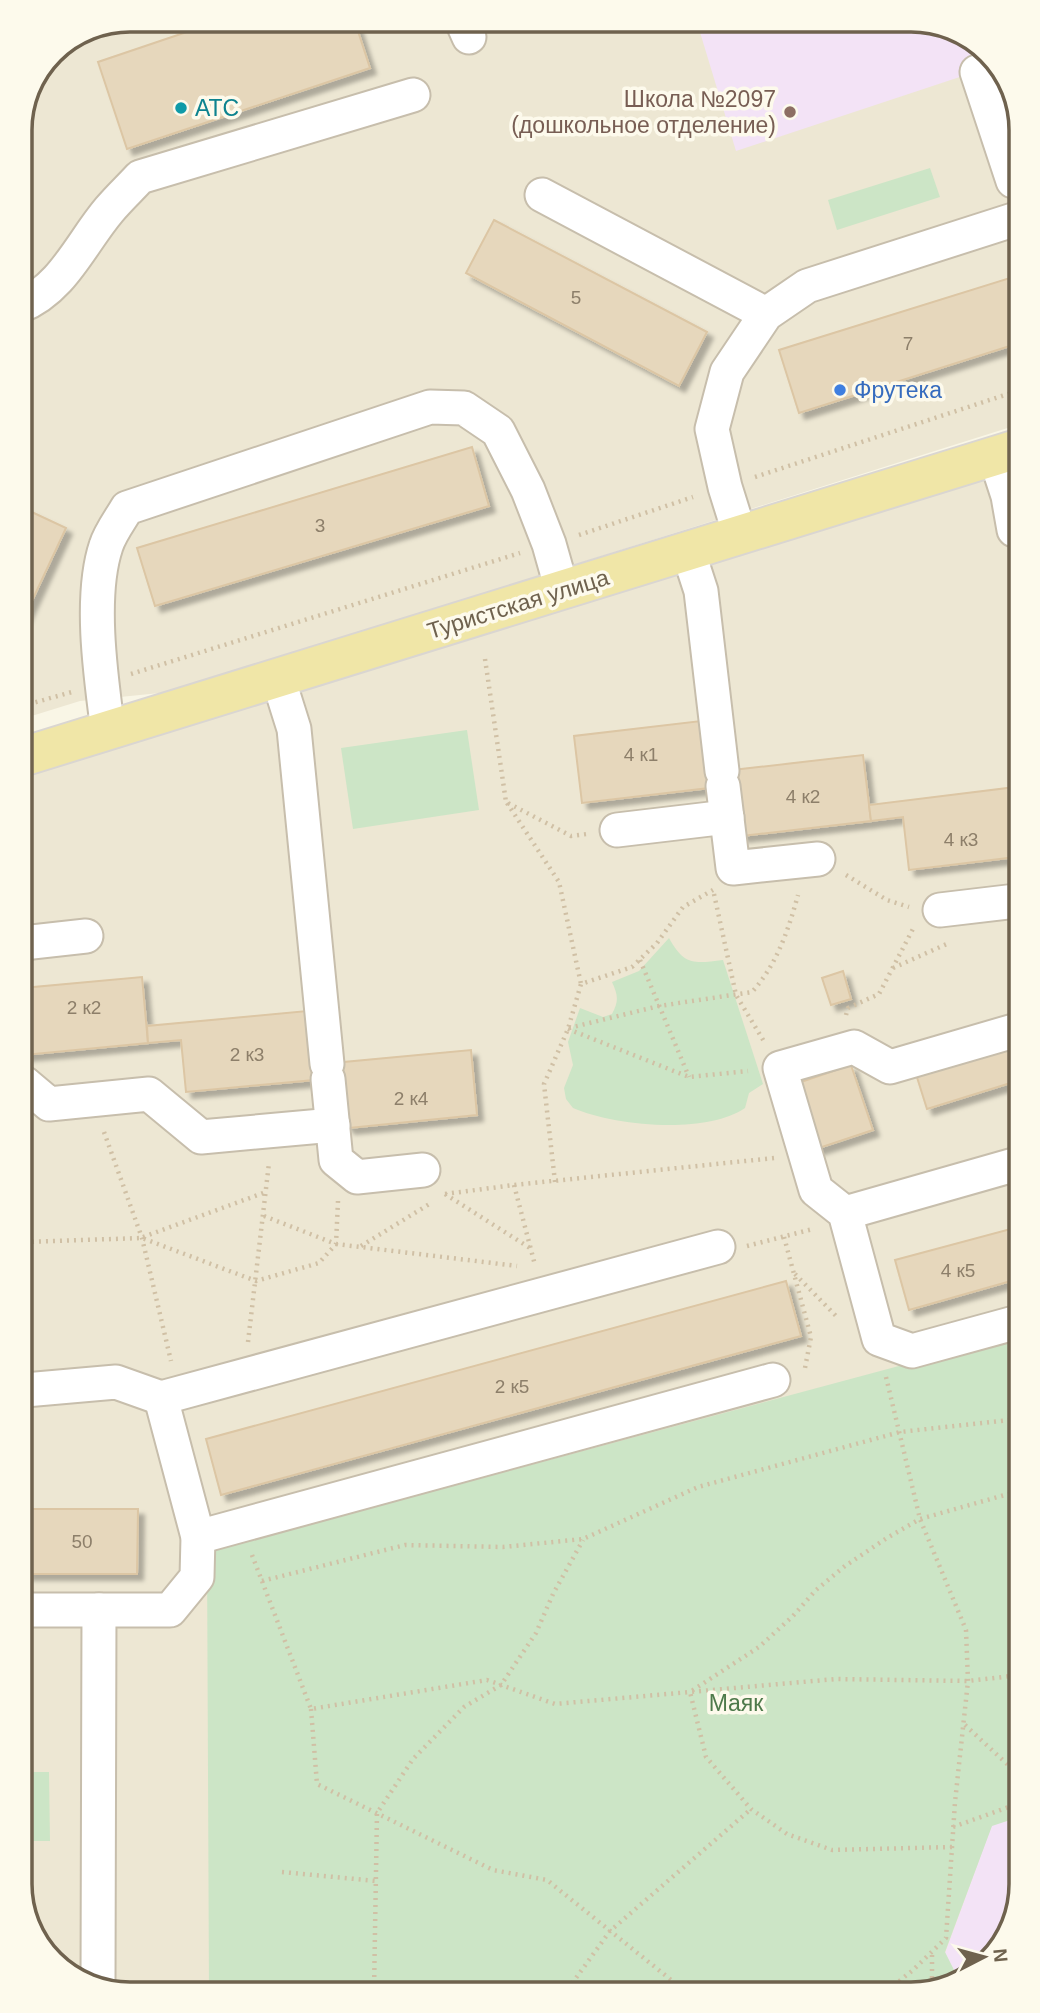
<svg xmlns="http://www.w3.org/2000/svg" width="1040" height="2013" viewBox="0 0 1040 2013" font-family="Helvetica,sans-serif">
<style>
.residential{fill:#ede7d3}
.education{fill:#f3e3f6}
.green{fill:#cce5c6}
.building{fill:#e6d7bc;stroke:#dcc6a4;stroke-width:2;filter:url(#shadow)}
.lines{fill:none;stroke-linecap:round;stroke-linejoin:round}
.minor-casing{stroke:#c7beac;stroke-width:37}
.major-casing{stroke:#dad6d1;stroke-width:42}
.path{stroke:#d0c0a5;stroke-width:4.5;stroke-dasharray:2 5;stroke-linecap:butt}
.minor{stroke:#fff;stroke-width:33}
.major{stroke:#f0e6a7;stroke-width:38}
.culture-dot{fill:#0f9aa8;stroke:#fdfaec;stroke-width:2.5}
.education-dot{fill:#8d6e63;stroke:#fdfaec;stroke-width:2.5}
.shop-dot{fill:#3f7fe0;stroke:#fdfaec;stroke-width:2.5}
.labels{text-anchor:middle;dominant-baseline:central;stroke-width:7;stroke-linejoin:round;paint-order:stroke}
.number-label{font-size:19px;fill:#8d7f6a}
.education-label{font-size:23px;fill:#785e54;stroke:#fdfaec;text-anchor:end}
.culture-label{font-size:23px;fill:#0d838f;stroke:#fdfaec;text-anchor:start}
.shop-label{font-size:23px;fill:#366cbe;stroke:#fdfaec;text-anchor:start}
.street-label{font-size:23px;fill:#6f624e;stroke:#fdfaec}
.park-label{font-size:23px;fill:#4e7a4b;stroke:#fdfaec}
.rim{fill:none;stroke:#6f624e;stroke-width:3.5}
</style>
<defs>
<filter id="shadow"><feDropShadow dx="6" dy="6" stdDeviation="2" flood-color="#0004"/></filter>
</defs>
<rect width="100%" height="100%" fill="#f9f6e6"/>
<g class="residential">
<polygon points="129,19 918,20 977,42 1012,87 1014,426 170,692 80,701 22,719 19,122 52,51"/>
<polygon points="1014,469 1021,1884 1002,1945 953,1985 122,1994 68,1975 28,1926 22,777"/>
</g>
<g class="education">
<polygon points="696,19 918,20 977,42 996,65 736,151"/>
<polygon points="1013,1819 1020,1823 1021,1884 1002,1945 959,1980 945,1953 992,1825"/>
</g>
<g class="green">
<polygon points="930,168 940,197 837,230 828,200"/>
<polygon points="467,730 479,810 353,829 341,748"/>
<path d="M669 938C684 965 693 964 723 960L763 1084 749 1093 745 1108C706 1135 614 1126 573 1108L566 1099 564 1088 573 1065 568 1042 580 1008 603 1017 612 1014C619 1001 618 995 612 982L639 971Z"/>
<polygon points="1018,1334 1020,1823 1013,1819 992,1826 945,1952 959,1980 953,1985 209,1993 207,1552"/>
<polygon points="27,1772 49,1772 50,1841 27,1841"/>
</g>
<g class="building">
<polygon points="225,19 354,19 370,68 127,149 98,62"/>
<polygon points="494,220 707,332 679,386 466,273"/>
<polygon points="1013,277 1013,345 799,413 779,350"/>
<polygon points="472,447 489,506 155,606 137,548"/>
<polygon points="21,507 66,528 24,618 22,617"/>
<polygon points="701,721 709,788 582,803 574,736"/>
<polygon points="863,755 871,821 742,836 709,788 707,773"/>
<polygon points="1016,787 1016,857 909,870 903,817 871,821 869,805"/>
<polygon points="843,971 851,999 831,1005 822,978"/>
<polygon points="142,977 148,1043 24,1055 23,988"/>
<polygon points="307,1011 314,1080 186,1092 181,1040 148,1043 147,1026"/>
<polygon points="1017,1040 1017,1081 927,1109 915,1071"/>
<polygon points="471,1050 477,1115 349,1128 314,1080 312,1065"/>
<polygon points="851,1065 873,1130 813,1150 792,1085"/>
<polygon points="1018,1227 1018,1279 909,1310 895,1260"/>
<polygon points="786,1281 801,1336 221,1495 206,1439"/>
<polygon points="26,1509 138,1509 137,1574 26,1574"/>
</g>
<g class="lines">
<defs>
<g id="minor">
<polyline points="461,19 469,37"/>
<polyline points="977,72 1013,181"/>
<polyline points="542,195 766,314"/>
<path d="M20 306C63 289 81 243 109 210 119 198 130 188 140 177L413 95"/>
<polyline points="995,456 1008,496 1014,530"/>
<polyline points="740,535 725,487 712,429 727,372 766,314 807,286 1013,220"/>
<polyline points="688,551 701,591 722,771"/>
<polyline points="278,678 294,729 327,1064"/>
<path d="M108 731C101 678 89 597 106 546 110 533 120 520 127 508L430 407 464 408 498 431 528 490 549 544 562 590"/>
<polyline points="723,786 733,868 818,859"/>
<polyline points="617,830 727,817"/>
<polyline points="940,910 1016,901"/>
<polyline points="23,943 86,936"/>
<polyline points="1017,1030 890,1067 854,1047 780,1068 816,1190 845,1213 879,1339 912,1351 1018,1322"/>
<polyline points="328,1079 336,1160 357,1177 423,1170"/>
<polyline points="24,1083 49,1104 149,1094 201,1137 333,1125"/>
<polyline points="845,1213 1017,1164"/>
<polyline points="25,1390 116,1382 161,1398"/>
<polyline points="198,1537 773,1380"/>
<polyline points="26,1610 99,1610"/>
<polyline points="98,1985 99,1610 170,1610 197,1577 198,1537 161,1398 718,1247"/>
</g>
<polyline id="major" points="22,757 1014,450"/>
</defs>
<use href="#minor" class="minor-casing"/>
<use href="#major" class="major-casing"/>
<g class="path">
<polyline points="755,477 1014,392"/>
<polyline points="579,535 693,497"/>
<polyline points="485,659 506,802 571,836 587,834"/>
<polyline points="131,674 520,553"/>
<polyline points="22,706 72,692"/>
<polyline points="507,803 559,882 581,984"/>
<polyline points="846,875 887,900 909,907"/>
<polyline points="714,894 736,995 765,1043"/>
<polyline points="640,960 689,1077"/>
<polyline points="893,968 949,943"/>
<polyline points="846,1015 848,1008 879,994 914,927"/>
<path d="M569 1028 659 1006 752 992C777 964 788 931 798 895"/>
<polyline points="568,1029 689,1077 748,1071"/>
<polyline points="104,1132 142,1238 171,1361"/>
<polyline points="555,1182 544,1084 568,1029 581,984 632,967 657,943 683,907 713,890"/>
<polyline points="514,1185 535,1265"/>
<polyline points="445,1194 514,1185 774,1158"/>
<polyline points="445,1194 530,1248"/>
<polyline points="264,1216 336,1244 517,1266"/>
<polyline points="143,1237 266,1192"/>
<polyline points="784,1237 811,1337 805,1368"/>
<polyline points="25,1242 142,1238 256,1281 319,1263 336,1244 338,1201"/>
<polyline points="361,1246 431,1203"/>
<polyline points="747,1246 813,1229"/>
<polyline points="795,1274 839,1319"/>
<polyline points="248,1342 269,1163"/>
<polyline points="886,1377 920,1519 966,1630 968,1681 955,1802 946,1938 913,1970 893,1986"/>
<polyline points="252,1555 311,1709 487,1680 555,1704 836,1679 968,1681 1020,1675"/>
<polyline points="262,1581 405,1545 503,1547 583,1539 698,1487 900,1432 1019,1419"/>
<polyline points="311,1709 317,1784 493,1870 547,1880 681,1988"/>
<polyline points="965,1725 1020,1776"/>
<polyline points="953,1827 1020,1803"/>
<polyline points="952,1847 832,1850 787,1834 751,1809 706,1757 690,1692 759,1647 793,1616 816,1590 845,1566 887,1538 920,1519 1019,1491"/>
<polyline points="282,1872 376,1881"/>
<polyline points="932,1985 932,1952"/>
<polyline points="568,1989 610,1931 751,1809"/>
<polyline points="374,1991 377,1813 413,1759 464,1707 501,1685 536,1633 553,1594 583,1540"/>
</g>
<use href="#minor" class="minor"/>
<use href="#major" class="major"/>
</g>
<circle class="culture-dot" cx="181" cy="108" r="7"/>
<circle class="education-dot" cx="790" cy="112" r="7"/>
<circle class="shop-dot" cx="840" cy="390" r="7"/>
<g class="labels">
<g class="number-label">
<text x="576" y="297">5</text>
<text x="908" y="343">7</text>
<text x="320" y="525">3</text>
<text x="641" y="754">4 к1</text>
<text x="803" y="796">4 к2</text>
<text x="961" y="839">4 к3</text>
<text x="84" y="1007">2 к2</text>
<text x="247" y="1054">2 к3</text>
<text x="411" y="1098">2 к4</text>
<text x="958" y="1270">4 к5</text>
<text x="512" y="1386">2 к5</text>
<text x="82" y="1541">50</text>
</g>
<g class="education-label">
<text x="776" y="99">Школа №2097<tspan x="776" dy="26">(дошкольное отделение)</tspan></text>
</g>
<g class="culture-label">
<text x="195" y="108">АТС</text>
</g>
<g class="shop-label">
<text x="854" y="390">Фрутека</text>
</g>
<g class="street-label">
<text transform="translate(518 604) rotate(-17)">Туристская улица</text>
</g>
<g class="park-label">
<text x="736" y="1703">Маяк</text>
</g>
</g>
<path d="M0 0H1040V2013H0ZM130 32H911A98 98 0 0 1 1009 130V1884A98 98 0 0 1 911 1982H130A98 98 0 0 1 32 1884V130A98 98 0 0 1 130 32Z" fill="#fdfaec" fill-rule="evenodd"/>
<path class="rim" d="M130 32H911A98 98 0 0 1 1009 130V1884A98 98 0 0 1 911 1982H130A98 98 0 0 1 32 1884V130A98 98 0 0 1 130 32Z"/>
<g transform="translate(984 1957) rotate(84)" stroke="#fdfaec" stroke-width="5" paint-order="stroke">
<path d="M0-5L12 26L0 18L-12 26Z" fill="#6f624e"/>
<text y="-10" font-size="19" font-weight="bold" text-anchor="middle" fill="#6f624e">N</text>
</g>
</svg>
